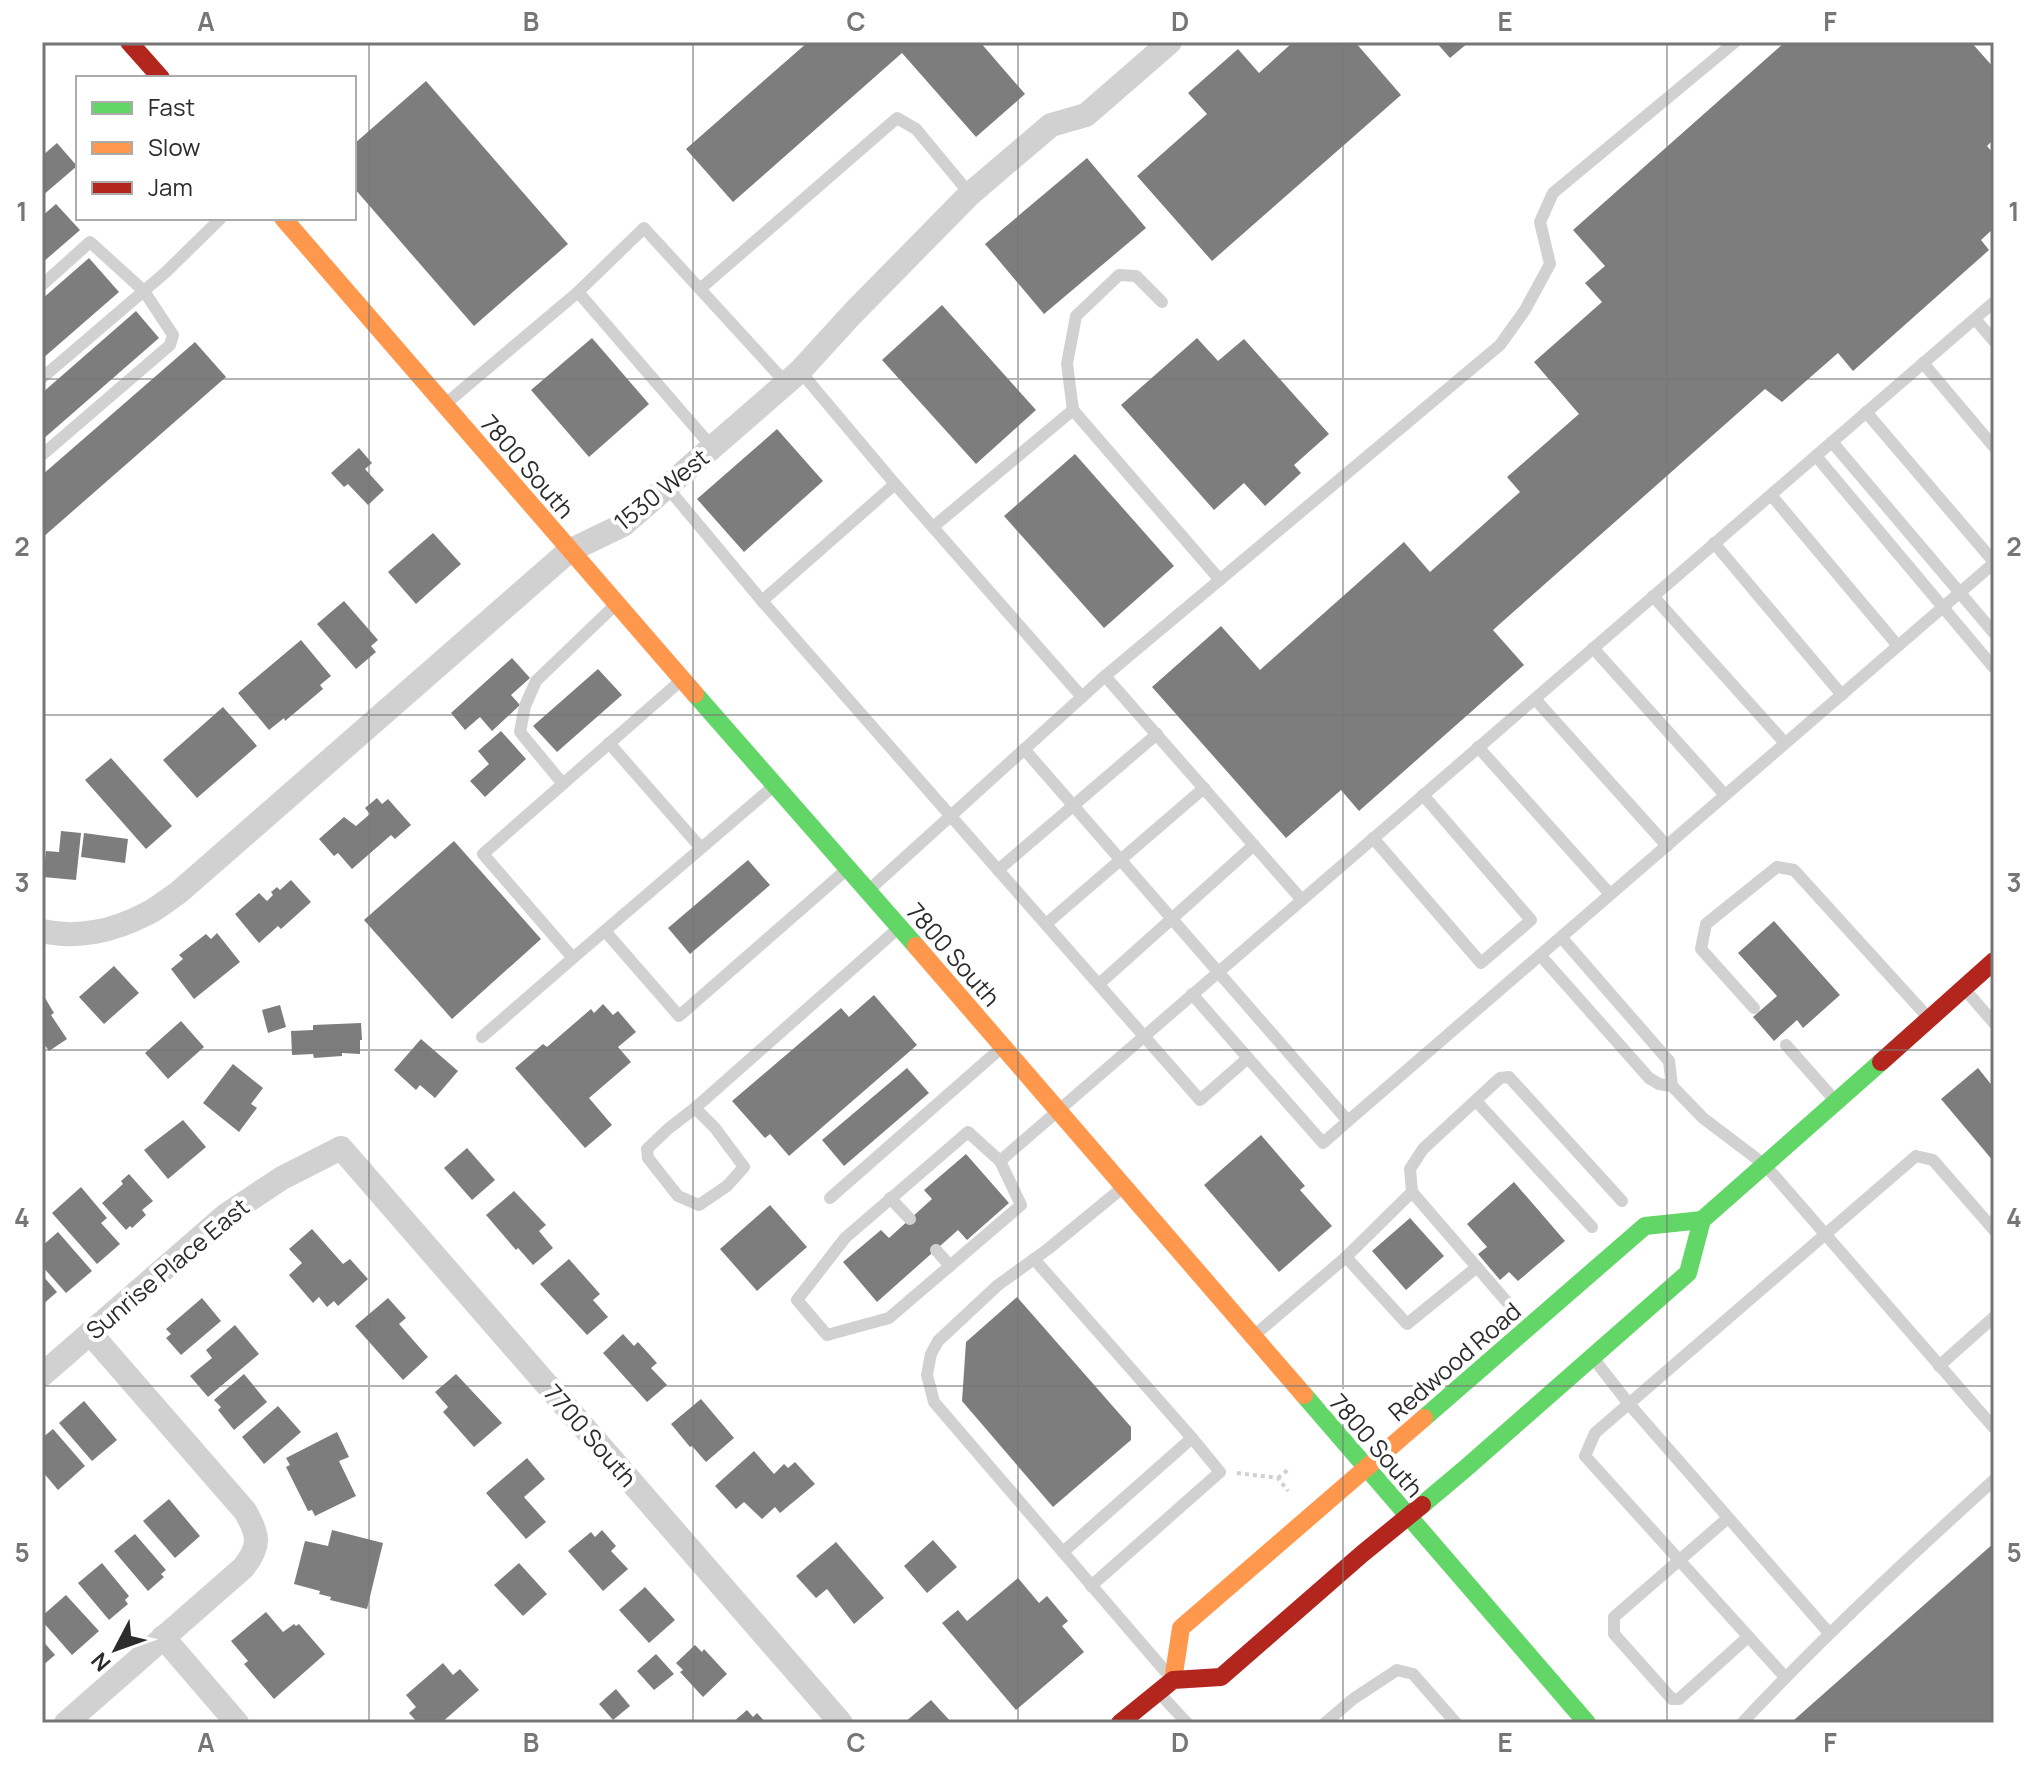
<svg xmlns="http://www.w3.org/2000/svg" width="2036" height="1765" viewBox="0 0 2036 1765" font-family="Manrope,sans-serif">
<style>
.building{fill:#7d7d7d}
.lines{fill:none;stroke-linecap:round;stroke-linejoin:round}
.path{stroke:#d1d1d1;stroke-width:4;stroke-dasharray:4 4;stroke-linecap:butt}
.lane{stroke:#d1d1d1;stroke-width:12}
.street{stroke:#d1d1d1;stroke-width:24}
.fast{stroke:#63d668;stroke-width:18}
.slow{stroke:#ff974d;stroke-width:18}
.jam{stroke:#b3261e;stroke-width:18}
.grid{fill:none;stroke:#767676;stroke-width:2;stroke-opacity:0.55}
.labels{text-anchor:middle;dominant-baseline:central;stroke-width:8;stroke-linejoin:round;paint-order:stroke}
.street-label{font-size:24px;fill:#2c2c2c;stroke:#fff}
.neatline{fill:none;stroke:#767676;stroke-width:3}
.grid-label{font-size:26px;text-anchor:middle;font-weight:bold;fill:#767676}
</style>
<rect width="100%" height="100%" fill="#fff"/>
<g class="building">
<polygon points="808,42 980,42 1025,94 976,137 902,53 733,202 686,149"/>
<polygon points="1293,42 1355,42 1401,95 1212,261 1137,176 1207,114 1188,93 1238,49 1259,73"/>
<polygon points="1436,42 1469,42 1450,58"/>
<polygon points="1785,42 1971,42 1994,68 1994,139 1987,146 1994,154 1994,228 1981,240 1989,250 1853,371 1838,353 1782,402 1765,389 1493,630 1524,665 1359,811 1341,790 1286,838 1152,687 1221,626 1260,670 1404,542 1430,572 1520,492 1507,477 1579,414 1534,362 1602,302 1585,283 1605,266 1573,230"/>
<polygon points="426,81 568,244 474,326 354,188 354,144"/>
<polygon points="57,143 77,166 42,196 42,156"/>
<polygon points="1087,158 1146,228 1044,314 985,244"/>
<polygon points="56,204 80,230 42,263 42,216"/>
<polygon points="89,258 119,292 42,359 42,299"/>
<polygon points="942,305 1036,410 976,464 882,360"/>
<polygon points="136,311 159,338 42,440 42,393"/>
<polygon points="592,338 649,404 589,457 531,390"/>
<polygon points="1197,338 1218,361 1244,339 1329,434 1294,465 1301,473 1265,506 1244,483 1214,510 1121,405"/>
<polygon points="195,342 226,377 42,538 42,475"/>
<polygon points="777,429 823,481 744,552 697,499"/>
<polygon points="359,448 372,463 365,469 384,490 368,505 348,484 344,487 331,473"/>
<polygon points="1075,454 1174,566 1104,628 1004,516"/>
<polygon points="433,533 461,564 416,604 388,572"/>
<polygon points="344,601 378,640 371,646 376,652 356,669 317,624"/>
<polygon points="301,640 331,676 320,685 323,689 285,721 284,718 269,730 238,693"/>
<polygon points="512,658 530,678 511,695 520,705 492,731 480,717 465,730 451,713"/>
<polygon points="598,669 622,695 557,752 533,726"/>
<polygon points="223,707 257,746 197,798 163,760"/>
<polygon points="501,731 526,759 485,797 470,781 489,764 478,751"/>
<polygon points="111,758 172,826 146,849 85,780"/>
<polygon points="377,798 382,804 388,799 411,825 395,839 391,835 352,869 338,853 334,856 319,839 344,817 356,826 370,814 365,808"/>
<polygon points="61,831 81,833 76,880 43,877 46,851 59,852"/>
<polygon points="84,833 128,839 125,863 81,857"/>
<polygon points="454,841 541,939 452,1019 364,920"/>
<polygon points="748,860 770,885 690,954 668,928"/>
<polygon points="291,880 311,902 281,929 278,926 259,943 235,914 259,893 267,901 273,895 271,892 277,887 280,890"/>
<polygon points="1774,921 1840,995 1803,1028 1797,1020 1774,1041 1753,1017 1777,996 1738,953"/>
<polygon points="217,933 240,962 194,999 171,969 183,959 179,955 206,934 211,939"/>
<polygon points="114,966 139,993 104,1024 79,997"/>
<polygon points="42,993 54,1013 51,1015 67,1039 49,1051 42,1041"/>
<polygon points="874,995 917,1045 789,1156 770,1134 765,1138 732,1101 841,1008 849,1017"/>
<polygon points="603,1004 613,1015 618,1011 636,1032 618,1047 631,1062 589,1098 612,1125 585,1148 515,1068 543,1044 547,1047 591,1009 594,1013"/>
<polygon points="280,1005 286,1027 268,1033 262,1010"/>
<polygon points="181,1021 204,1047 168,1079 145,1053"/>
<polygon points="361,1023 362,1040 360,1040 360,1054 342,1053 342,1056 314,1058 313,1054 292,1055 291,1031 313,1030 313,1025"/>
<polygon points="421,1039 458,1071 435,1098 420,1085 416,1090 394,1070"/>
<polygon points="233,1064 263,1088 251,1104 257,1108 239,1132 203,1103"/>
<polygon points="907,1068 929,1093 844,1166 822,1140"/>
<polygon points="1978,1068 1994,1088 1994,1162 1941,1099"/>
<polygon points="183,1120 206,1147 168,1179 144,1150"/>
<polygon points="1261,1135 1305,1186 1300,1190 1332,1226 1279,1272 1204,1185"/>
<polygon points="467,1148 495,1180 472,1200 444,1168"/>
<polygon points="966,1154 1009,1203 967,1240 958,1230 877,1302 843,1262 881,1230 889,1238 932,1199 924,1190"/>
<polygon points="129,1174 153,1201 142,1210 146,1215 132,1228 130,1226 126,1230 102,1203 123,1184 121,1181"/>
<polygon points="1514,1182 1565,1241 1518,1281 1509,1272 1500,1280 1478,1254 1487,1247 1467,1224"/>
<polygon points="81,1187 107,1218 101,1223 120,1244 97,1264 52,1213"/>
<polygon points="514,1191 546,1225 539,1231 553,1248 533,1265 518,1248 516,1250 486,1215"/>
<polygon points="770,1205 807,1247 757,1291 720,1249"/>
<polygon points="1410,1218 1444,1256 1406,1290 1372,1251"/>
<polygon points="312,1229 343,1264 350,1259 368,1279 338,1306 334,1301 327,1307 319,1297 313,1303 289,1275 302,1263 289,1249"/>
<polygon points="58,1232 92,1271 66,1293 42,1266 42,1246"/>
<polygon points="569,1259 600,1294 593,1300 608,1317 587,1335 540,1284"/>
<polygon points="42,1275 57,1292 42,1305"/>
<polygon points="1017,1297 1131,1427 1131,1440 1053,1507 962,1401 966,1342"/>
<polygon points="202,1298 221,1321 181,1355 166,1338 171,1334 166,1329"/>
<polygon points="388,1298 406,1318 399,1324 428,1357 403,1380 355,1326"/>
<polygon points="235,1325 259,1354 208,1397 190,1376 212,1358 206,1350"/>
<polygon points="623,1334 634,1346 638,1342 657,1363 651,1368 667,1385 647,1402 603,1353"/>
<polygon points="244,1374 267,1402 234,1430 218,1410 221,1407 214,1400"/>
<polygon points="456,1374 502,1423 474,1447 443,1412 448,1407 435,1392"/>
<polygon points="701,1399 734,1438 706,1462 692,1446 690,1447 671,1424"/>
<polygon points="84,1401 117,1440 92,1461 59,1423"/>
<polygon points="278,1406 301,1432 264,1464 242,1437"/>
<polygon points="53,1429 85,1466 58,1490 42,1471 42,1438"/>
<polygon points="337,1432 349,1457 339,1461 356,1496 315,1516 312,1510 308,1511 286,1467 290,1465 286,1458"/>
<polygon points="754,1451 774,1474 784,1464 788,1468 795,1462 815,1484 780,1513 775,1507 762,1519 744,1502 736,1509 715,1486"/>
<polygon points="527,1458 545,1479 524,1497 546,1522 526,1539 486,1493"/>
<polygon points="169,1499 200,1536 175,1558 143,1521"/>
<polygon points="332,1530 383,1543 367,1609 330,1600 331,1597 319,1594 320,1591 294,1584 305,1541 328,1546"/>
<polygon points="602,1530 616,1546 611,1551 628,1569 603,1591 568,1551 591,1532 595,1537"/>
<polygon points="135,1534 166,1570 161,1574 164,1577 148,1591 114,1551"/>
<polygon points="933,1540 957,1567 927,1593 904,1566"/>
<polygon points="836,1542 884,1598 854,1624 827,1589 816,1598 796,1576"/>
<polygon points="1994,1543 1994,1723 1797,1723 1794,1720"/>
<polygon points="102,1563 129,1596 125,1600 128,1604 109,1620 78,1583"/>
<polygon points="519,1563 547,1594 523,1616 494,1585"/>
<polygon points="1018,1578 1039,1603 1047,1596 1068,1621 1062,1626 1084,1652 1016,1710 942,1623 958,1610 967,1621"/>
<polygon points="645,1587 675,1620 649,1643 619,1610"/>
<polygon points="66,1595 99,1631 72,1655 42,1621 42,1616"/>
<polygon points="266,1612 283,1632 294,1624 296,1626 299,1624 325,1654 274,1699 244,1664 248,1661 231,1641"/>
<polygon points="42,1640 55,1655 42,1666"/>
<polygon points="695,1645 702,1652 704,1649 727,1674 703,1697 680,1672 683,1670 676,1663"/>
<polygon points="656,1654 674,1674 654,1690 637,1671"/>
<polygon points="443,1663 453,1675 460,1669 479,1690 441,1723 418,1723 409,1713 416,1707 406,1695"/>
<polygon points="616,1689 630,1706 613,1720 599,1704"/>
<polygon points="931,1700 952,1723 904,1723"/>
<polygon points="747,1710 753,1717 757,1713 766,1723 732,1723"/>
</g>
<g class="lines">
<g class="path">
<polyline points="1237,1473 1278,1478 1288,1491"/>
<polyline points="1278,1478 1289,1469"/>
</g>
<g class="lane">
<polyline points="42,285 90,242 144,291 173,335 170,345 42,455"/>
<polyline points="700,289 897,118 916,129 970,194"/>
<polyline points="578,292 644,228 786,383"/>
<polyline points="1975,319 1994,341"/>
<polyline points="1923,363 1994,447"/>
<polyline points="800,371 895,484"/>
<polyline points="42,378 166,272 221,218"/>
<polyline points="449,401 578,292 712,447"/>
<polyline points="1073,410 1067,364 1076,316 1119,275 1136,276 1162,302"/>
<polyline points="1866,412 1994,562"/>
<polyline points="1832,442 1994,633"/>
<polyline points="1816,456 1994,668"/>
<polyline points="667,487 762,601"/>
<polyline points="1771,495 1898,646"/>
<polyline points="933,527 1073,410 1220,580"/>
<polyline points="1714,543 1842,695"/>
<polyline points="1653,596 1785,743"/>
<polyline points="1593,648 1725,795"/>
<polyline points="1105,676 1500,345 1525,310 1550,264 1540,222 1553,193 1735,42"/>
<polyline points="677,684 483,854 573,958 769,790"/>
<polyline points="1535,699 1667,846"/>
<polyline points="609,743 701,848"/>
<polyline points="1478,747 1610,894"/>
<polyline points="1024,749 1348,1121 1994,563"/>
<polyline points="563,784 520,732 525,706 536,681 611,609"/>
<polyline points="1373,838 1481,963 1531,920 1423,795"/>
<polyline points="998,870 1157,734"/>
<polyline points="870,889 1082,697"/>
<polyline points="1302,900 1105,676 1082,697 895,484 762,601 1200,1100 1248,1058 1323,1143 1348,1121"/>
<polyline points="1046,924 1204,788"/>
<polyline points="605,931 679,1016 845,871"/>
<polyline points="1561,937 1669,1061 1672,1086"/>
<polyline points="1540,955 1649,1078 1659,1084 1672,1086 1703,1118 1765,1165 1994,1428"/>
<polyline points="1099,984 1254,845"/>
<polyline points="1967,992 1994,1023"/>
<polyline points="1192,994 1248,1058"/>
<polyline points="1754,1008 1701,949 1706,924 1777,867 1794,870 1924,1013"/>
<polyline points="482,1037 573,958"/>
<polyline points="1786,1045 1832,1097"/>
<polyline points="1477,1102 1592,1227"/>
<polyline points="695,1108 668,1129 647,1149 648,1158 678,1196 699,1205 727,1186 744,1167 715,1128 695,1108 894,932"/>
<polygon points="968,1132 1000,1161 1021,1205 889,1318 827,1335 797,1300 845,1238"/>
<polyline points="1000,1161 1994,302"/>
<polyline points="1121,1189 1048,1249 998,1285 938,1341 931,1354 927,1375 934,1402 1165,1671"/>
<polyline points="1412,1192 1410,1169 1423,1149 1500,1078 1509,1077 1622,1201"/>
<polyline points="830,1198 1000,1049"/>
<polyline points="890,1198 910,1219"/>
<polyline points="936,1250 950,1266"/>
<polyline points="1346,1257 1407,1324 1477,1267"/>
<polyline points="1034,1259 1192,1438 1220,1472 1091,1586"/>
<polyline points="1257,1333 1346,1257 1412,1192 1507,1302"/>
<polyline points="1597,1363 1629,1404 1829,1633"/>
<polyline points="1939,1366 1994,1317"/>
<polyline points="1728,1518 1614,1617 1614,1634 1672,1699 1679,1699 1748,1637"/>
<polyline points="1063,1552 1192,1438"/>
<polyline points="1785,1677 1585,1456 1595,1433 1916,1156 1933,1160 1994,1230"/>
<polyline points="1162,1696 1187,1723"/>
<polyline points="1325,1723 1353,1699 1397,1670 1413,1674 1456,1723"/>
<path d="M1742 1723C1822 1638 1907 1559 1994 1480"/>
</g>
<g class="street">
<path d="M42 931C77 939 114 931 146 914 157 909 167 900 178 893L569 551 623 525 800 371 853 313 970 194 1051 125 1086 115 1170 42"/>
<polyline points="42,1375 226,1215 282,1178 341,1148 841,1723"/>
<polyline points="163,1637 237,1723"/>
<path d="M66 1723 243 1568C261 1546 259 1535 245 1511L90 1333"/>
</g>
<g class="fast">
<polyline points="695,694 916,946"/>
<polyline points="1304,1395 1587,1723"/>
<polyline points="1424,1418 1645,1226 1702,1220"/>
<polyline points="1422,1505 1466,1468 1688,1273 1702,1220 1881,1062"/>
</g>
<g class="slow">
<polyline points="283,218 695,694"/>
<polyline points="916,946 1304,1395"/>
<polyline points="1173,1680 1181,1628 1424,1418"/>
</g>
<g class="jam">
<polyline points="129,42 161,78"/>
<polyline points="1881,1062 1994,961"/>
<polyline points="1120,1723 1173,1680 1221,1677 1362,1554 1422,1505"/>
</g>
</g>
<path class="grid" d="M369 42V1723M693 42V1723M1018 42V1723M1343 42V1723M1667 42V1723M42 379H1994M42 715H1994M42 1050H1994M42 1386H1994"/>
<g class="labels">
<g class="street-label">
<text transform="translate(528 466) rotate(49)">7800 South</text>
<text transform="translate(661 489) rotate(-39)">1530 West</text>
<text transform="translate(954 954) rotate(49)">7800 South</text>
<text transform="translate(167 1268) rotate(-40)">Sunrise Place East</text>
<text transform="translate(1454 1361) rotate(-41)">Redwood Road</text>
<text transform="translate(591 1435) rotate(49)">7700 South</text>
<text transform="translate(1377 1445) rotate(49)">7800 South</text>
</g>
</g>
<rect width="2036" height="1765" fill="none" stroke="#ffffff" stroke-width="88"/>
<rect x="76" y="76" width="280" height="144" fill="#ffffff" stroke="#ababab" stroke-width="2"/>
<rect x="92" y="102" width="40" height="12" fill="#63d668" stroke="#ababab" stroke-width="2"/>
<text x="148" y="116" font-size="24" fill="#2c2c2c">Fast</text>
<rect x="92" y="142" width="40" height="12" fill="#ff974d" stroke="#ababab" stroke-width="2"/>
<text x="148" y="156" font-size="24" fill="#2c2c2c">Slow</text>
<rect x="92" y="182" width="40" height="12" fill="#b3261e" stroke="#ababab" stroke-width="2"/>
<text x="148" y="196" font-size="24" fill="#2c2c2c">Jam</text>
<g transform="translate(116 1649) rotate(229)" stroke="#ffffff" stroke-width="6" paint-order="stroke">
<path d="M0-6L14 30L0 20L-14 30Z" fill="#2c2c2c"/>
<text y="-12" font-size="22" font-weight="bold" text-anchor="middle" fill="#2c2c2c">N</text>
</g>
<rect x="44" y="44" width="1948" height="1677" class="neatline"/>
<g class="grid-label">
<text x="206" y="31">A</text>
<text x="531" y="31">B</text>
<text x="856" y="31">C</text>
<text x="1180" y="31">D</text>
<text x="1505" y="31">E</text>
<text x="1830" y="31">F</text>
<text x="22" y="221">1</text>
<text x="2014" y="221">1</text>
<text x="22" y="556">2</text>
<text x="2014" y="556">2</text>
<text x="22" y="892">3</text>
<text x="2014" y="892">3</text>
<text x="22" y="1227">4</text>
<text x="2014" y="1227">4</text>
<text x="22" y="1562">5</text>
<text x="2014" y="1562">5</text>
<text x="206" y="1752">A</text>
<text x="531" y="1752">B</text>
<text x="856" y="1752">C</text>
<text x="1180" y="1752">D</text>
<text x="1505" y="1752">E</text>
<text x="1830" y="1752">F</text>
</g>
</svg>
